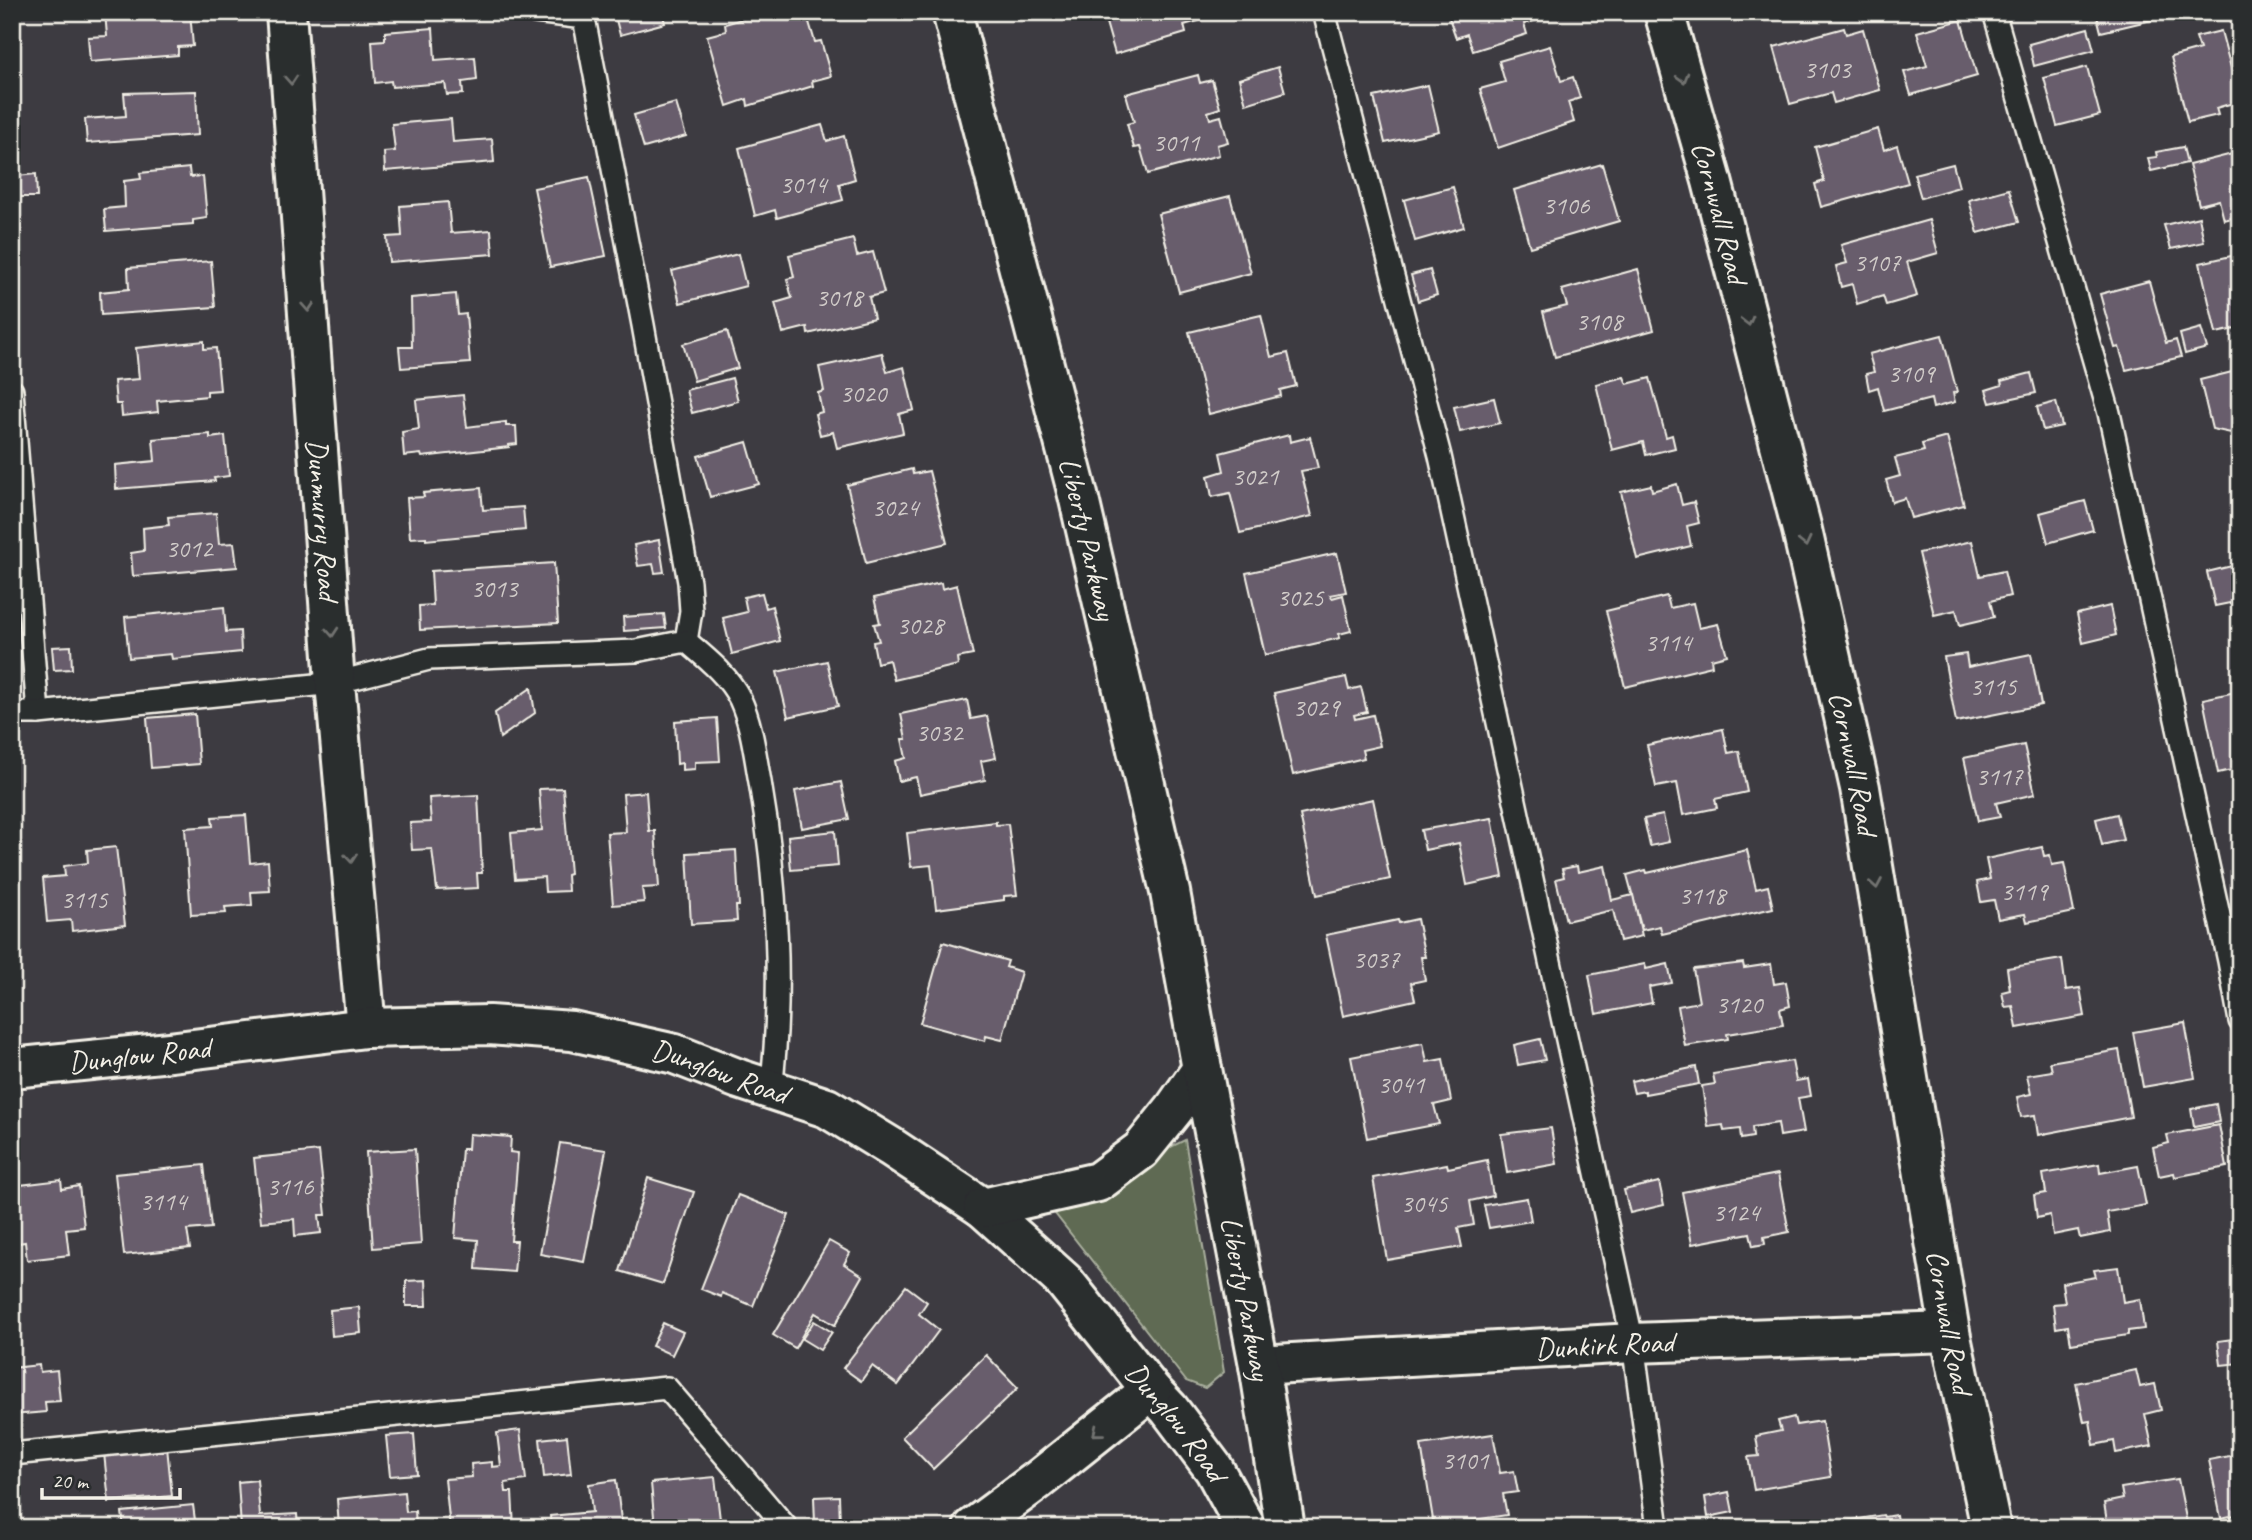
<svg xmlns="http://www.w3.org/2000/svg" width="2252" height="1540" viewBox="0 0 2252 1540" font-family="Caveat,sans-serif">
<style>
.green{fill:#5e6b52;stroke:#a9ae9d;stroke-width:2}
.building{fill:#685d6c;stroke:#f4f1e8;stroke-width:2}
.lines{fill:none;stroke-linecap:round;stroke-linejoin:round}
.lane-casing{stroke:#f4f1e8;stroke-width:26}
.street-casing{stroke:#f4f1e8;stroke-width:44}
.secondary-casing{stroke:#f4f1e8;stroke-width:44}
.lane{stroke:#2a2d2e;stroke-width:21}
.street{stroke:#2a2d2e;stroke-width:38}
.secondary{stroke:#2a2d2e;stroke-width:38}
.oneway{stroke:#71726f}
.labels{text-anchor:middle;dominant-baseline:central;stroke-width:7;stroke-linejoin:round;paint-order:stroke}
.number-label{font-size:26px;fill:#d1ccc9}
.street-label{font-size:30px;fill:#f4f1e8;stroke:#2a2d2e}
</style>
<rect width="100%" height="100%" fill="#3d3b41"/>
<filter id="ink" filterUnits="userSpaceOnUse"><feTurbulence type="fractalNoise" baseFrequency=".0143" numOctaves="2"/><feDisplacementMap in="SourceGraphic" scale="14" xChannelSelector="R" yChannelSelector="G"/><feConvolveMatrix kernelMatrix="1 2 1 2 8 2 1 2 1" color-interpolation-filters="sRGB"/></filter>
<g filter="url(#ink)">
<polygon class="green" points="1185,1140 1224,1372 1205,1388 1186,1381 1049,1206"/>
<g class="building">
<polygon points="105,12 190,12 193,46 178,47 178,55 90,62 88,37 107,36"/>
<polygon points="614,12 662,12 665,23 620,35"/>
<polygon points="766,12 806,12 815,42 821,41 831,76 812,81 813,86 748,106 747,99 727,106 707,36 726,31 725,24"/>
<polygon points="1103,12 1195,12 1198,21 1184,25 1186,33 1115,54"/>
<polygon points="1447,12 1545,12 1547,17 1524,24 1527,34 1473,51 1467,34 1456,38"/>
<polygon points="2096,12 2177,12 2177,14 2101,32"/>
<polygon points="1961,20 1977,76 1911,95 1904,72 1927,66 1917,32"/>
<polygon points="433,28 435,60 475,57 477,80 462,82 463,94 447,95 445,83 392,87 391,81 375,83 372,41 385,40 385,32"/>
<polygon points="1844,28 1846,34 1863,29 1880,90 1834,103 1831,93 1790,104 1774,47"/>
<polygon points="2088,28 2094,50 2034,66 2029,44"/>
<polygon points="2221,31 2240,101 2216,108 2218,115 2188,122 2171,57 2200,49 2196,37"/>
<polygon points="1550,46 1561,81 1573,77 1580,98 1568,102 1574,122 1498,148 1480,89 1505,82 1499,61"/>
<polygon points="1278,67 1285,92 1246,104 1239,79"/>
<polygon points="2087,67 2100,115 2057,126 2044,78"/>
<polygon points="1198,75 1200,83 1212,80 1220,108 1208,112 1210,119 1221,116 1228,142 1217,145 1219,155 1148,174 1140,147 1134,148 1127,124 1134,122 1126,94"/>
<polygon points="1428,85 1439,131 1385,143 1374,97"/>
<polygon points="196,91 198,135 87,143 85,119 126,116 124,93"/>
<polygon points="676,103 686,136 644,148 634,115"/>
<polygon points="451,119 453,142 492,139 494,162 385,171 384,152 395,151 392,124"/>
<polygon points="822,125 827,141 844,136 855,179 839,184 843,200 777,218 775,210 755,216 739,148"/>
<polygon points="1878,129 1884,150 1897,145 1908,183 1821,207 1815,184 1824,181 1815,147"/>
<polygon points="2183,147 2187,163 2151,171 2148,158 2157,157 2156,152"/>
<polygon points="2240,152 2240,216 2224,220 2219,200 2199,205 2189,165"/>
<polygon points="1602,164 1619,221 1530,247 1514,190"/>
<polygon points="1953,164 1959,187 1921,198 1914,174"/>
<polygon points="189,168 190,177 203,176 207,218 193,220 193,224 106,231 104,209 125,207 124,181 141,179 140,173"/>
<polygon points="36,174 37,197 18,197 17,176"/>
<polygon points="589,177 606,256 550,267 534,188"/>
<polygon points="1453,187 1464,227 1415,241 1404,200"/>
<polygon points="2009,189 2019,222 1978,233 1969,200"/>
<polygon points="1230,196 1251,273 1179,292 1158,214"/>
<polygon points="448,202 451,233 491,230 493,254 389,262 387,237 402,236 400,206"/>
<polygon points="2199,217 2204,242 2171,249 2164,225"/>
<polygon points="1929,220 1938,253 1907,262 1917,296 1886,305 1883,296 1857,304 1852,284 1841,287 1836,266 1847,263 1841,245"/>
<polygon points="853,239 857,256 873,252 884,293 869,297 874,318 808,334 807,327 783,333 775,303 792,298 787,279 794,277 789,255"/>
<polygon points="738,254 746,286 680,303 672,271"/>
<polygon points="2240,254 2240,328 2216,333 2200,263"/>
<polygon points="211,261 215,307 101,315 100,292 129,289 128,268"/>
<polygon points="1638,269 1654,330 1555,357 1543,312 1567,306 1562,290"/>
<polygon points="1430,270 1437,295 1418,301 1411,275"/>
<polygon points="2149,281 2166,343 2176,340 2181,357 2126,370 2119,347 2115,348 2100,294"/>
<polygon points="456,294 458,315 466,314 470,363 401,368 399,347 412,347 411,298"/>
<polygon points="1261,315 1271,357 1288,353 1296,386 1280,390 1281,396 1209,414 1189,332"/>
<polygon points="2201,328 2207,348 2185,354 2180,334"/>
<polygon points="727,331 738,368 694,381 683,344"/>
<polygon points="1942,335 1957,392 1953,393 1955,402 1933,408 1931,399 1884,411 1878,387 1869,390 1866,374 1874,372 1869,354"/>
<polygon points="204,341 204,349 216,348 220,390 207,391 207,396 157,401 158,412 122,416 121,404 116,404 114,381 139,379 136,348"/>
<polygon points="882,353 887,372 904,367 914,410 899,414 903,433 837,448 833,432 820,435 815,414 822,412 818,393 824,391 819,367"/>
<polygon points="2240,370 2240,431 2231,433 2212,429 2200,380"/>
<polygon points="2031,373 2036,393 1990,403 1986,390 2002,385 2001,381"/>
<polygon points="1624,377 1627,384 1650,378 1666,437 1672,435 1675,448 1646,455 1643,442 1612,450 1596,384"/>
<polygon points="732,378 738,401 692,413 686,390"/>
<polygon points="463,395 467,427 506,422 506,426 516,426 517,444 509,445 509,447 422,457 421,454 404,456 402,432 419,429 416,400"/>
<polygon points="1494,398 1500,423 1460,432 1454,407"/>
<polygon points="2056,402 2062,426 2043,430 2037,407"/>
<polygon points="210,434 210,438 225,436 229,476 214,478 215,481 116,489 115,465 155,461 153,439"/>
<polygon points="1289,435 1290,442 1310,437 1318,468 1301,471 1312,516 1240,533 1230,493 1212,497 1208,476 1224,471 1220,453"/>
<polygon points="1947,437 1964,505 1911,518 1905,498 1892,502 1886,480 1900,476 1895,458 1924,451 1922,444"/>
<polygon points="747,442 759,484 710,497 698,456"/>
<polygon points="912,469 913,474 929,471 947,543 866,563 847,485"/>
<polygon points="1677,484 1682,505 1694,502 1699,523 1687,526 1691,546 1637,559 1621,492 1651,485 1652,491"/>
<polygon points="481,488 483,510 523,507 525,530 426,540 426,537 410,538 407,498 424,497 423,493"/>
<polygon points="2085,501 2093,530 2048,543 2040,513"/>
<polygon points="216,513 219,544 234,543 237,567 133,576 131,553 144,551 143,528 169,525 168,517"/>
<polygon points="659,540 664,572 655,573 653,564 638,566 634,545"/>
<polygon points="1972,541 1980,576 2004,571 2010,596 1990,601 1994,617 1960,625 1956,610 1934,615 1919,553"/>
<polygon points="1337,553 1346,592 1330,595 1332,598 1343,595 1351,631 1339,634 1340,638 1265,655 1246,573"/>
<polygon points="554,563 558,623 420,630 419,606 433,605 431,571"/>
<polygon points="2240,564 2240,601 2215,606 2207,572"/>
<polygon points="941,583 942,589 957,585 973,655 957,658 958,665 894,680 889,660 877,663 873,642 879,641 874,624 880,623 874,598"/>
<polygon points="762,593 766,608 772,606 780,641 732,654 723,618 747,612 744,597"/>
<polygon points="1667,596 1670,608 1693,603 1699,628 1718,624 1727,655 1711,659 1712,666 1625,687 1606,611"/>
<polygon points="2110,606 2116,635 2083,643 2077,614"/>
<polygon points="224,607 226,632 240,631 241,652 172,659 171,654 129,658 125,617"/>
<polygon points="664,614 666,628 624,631 623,617"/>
<polygon points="71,646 72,669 54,670 52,647"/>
<polygon points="1966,654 1968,667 2031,654 2041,705 1956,722 1944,657"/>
<polygon points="827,661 838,706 788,717 777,672"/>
<polygon points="1346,677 1349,690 1361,687 1367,712 1354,715 1355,719 1373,715 1380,746 1362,750 1364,758 1293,775 1274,693"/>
<polygon points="531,688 535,713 500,738 495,713"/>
<polygon points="2240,691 2240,768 2218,773 2203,699"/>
<polygon points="967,700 971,719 987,716 996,758 981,761 985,780 920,794 916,777 899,781 895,761 906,758 902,739 906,739 901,714"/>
<polygon points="195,714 199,764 151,768 147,718"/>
<polygon points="717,718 720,761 695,762 695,769 682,770 682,763 677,764 675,721"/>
<polygon points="1723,729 1728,753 1739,751 1747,792 1715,799 1717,808 1683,815 1677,783 1656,787 1647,745"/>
<polygon points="2024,745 2035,794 1996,803 2000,817 1978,821 1964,758"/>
<polygon points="841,782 849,819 802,828 795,791"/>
<polygon points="563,788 570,874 567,875 568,891 545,892 544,877 515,879 511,833 542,830 539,789"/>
<polygon points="646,792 649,831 655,831 659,887 642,888 644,902 613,905 607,833 626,832 623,794"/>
<polygon points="478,795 482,873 477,873 478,888 437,890 432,849 412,850 410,823 431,822 429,798"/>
<polygon points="1373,799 1390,879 1317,895 1300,815"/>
<polygon points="2117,814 2123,840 2102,845 2096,819"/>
<polygon points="246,815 250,863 268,861 270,891 251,892 252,905 225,907 226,913 191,915 185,828 213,826 212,817"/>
<polygon points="1663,815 1669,842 1650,846 1644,819"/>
<polygon points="1492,818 1503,877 1467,885 1459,843 1425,850 1421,830"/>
<polygon points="996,822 996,825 1008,824 1017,895 1004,896 1004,900 936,909 931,865 911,867 907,833"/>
<polygon points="835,831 838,866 791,870 788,836"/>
<polygon points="116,847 125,925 72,931 71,920 47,922 43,878 65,876 64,866 88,863 87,850"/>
<polygon points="2042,847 2044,856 2050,855 2052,865 2064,863 2074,912 2027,922 2025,914 1998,919 1994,900 1981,902 1977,882 1990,879 1986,859"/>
<polygon points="736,850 739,906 736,906 737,921 691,924 687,853"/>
<polygon points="1747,850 1756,889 1768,886 1773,908 1662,934 1660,926 1642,930 1627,875 1646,870 1647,873"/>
<polygon points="1577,866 1578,872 1605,866 1612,900 1633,895 1642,936 1620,941 1613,910 1566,921 1556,879 1564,877 1562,869"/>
<polygon points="1417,919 1425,957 1421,957 1425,980 1411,983 1415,1000 1343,1016 1326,935 1398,920 1399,923"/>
<polygon points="943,942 1008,961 1006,967 1021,972 1002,1040 986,1036 985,1041 920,1023"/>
<polygon points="2062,959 2066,990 2080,988 2085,1016 2017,1028 2013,1006 2005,1007 2002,992 2010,990 2007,968"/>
<polygon points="1743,963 1744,968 1771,964 1774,984 1786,982 1790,1006 1780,1009 1783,1025 1727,1034 1728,1039 1685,1046 1678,1006 1699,1002 1693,969"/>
<polygon points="1645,964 1646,969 1668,964 1672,983 1649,987 1652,1003 1596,1014 1589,975"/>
<polygon points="2185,1023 2195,1078 2143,1087 2133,1032"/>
<polygon points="1540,1039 1545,1060 1518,1065 1514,1045"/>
<polygon points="1423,1043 1427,1062 1443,1059 1451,1101 1434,1105 1439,1124 1367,1138 1351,1057"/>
<polygon points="2119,1050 2131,1117 2038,1135 2035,1115 2021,1117 2017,1097 2031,1094 2027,1075 2052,1071 2050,1062"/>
<polygon points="1792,1061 1796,1081 1808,1079 1811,1096 1798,1098 1804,1132 1780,1136 1778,1123 1752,1127 1753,1137 1741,1139 1740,1129 1724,1131 1723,1125 1708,1127 1702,1086 1715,1084 1713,1074"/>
<polygon points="1696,1067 1699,1084 1645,1094 1645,1091 1634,1093 1631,1081"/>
<polygon points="2216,1104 2219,1122 2194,1127 2191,1109"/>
<polygon points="2219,1125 2227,1167 2175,1177 2174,1173 2159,1176 2153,1147 2169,1143 2167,1135"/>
<polygon points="1551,1128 1557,1164 1507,1173 1501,1134"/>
<polygon points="469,1134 511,1137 510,1152 518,1153 511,1241 517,1241 514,1272 476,1269 478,1240 455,1238 462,1149 468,1149"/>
<polygon points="560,1143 606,1150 584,1262 540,1254"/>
<polygon points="415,1149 421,1244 373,1248 366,1152"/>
<polygon points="319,1151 326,1215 319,1215 321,1233 295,1236 294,1219 261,1222 254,1158"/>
<polygon points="1487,1160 1493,1196 1470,1201 1474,1225 1458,1228 1462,1247 1387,1260 1373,1178 1447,1164 1448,1168"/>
<polygon points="2099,1164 2100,1173 2138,1166 2146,1205 2107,1212 2110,1232 2080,1238 2078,1230 2053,1235 2050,1215 2037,1218 2034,1195 2046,1193 2043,1174"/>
<polygon points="204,1165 211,1228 187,1230 190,1248 124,1255 115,1174"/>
<polygon points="1778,1174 1789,1232 1764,1237 1765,1244 1753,1246 1750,1233 1692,1244 1682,1192"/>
<polygon points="648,1178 694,1192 663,1284 620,1271"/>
<polygon points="61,1180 62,1189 79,1186 84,1227 66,1229 69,1255 27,1260 25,1242 12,1244 12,1186"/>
<polygon points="1659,1182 1664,1205 1630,1213 1624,1190"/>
<polygon points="738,1195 789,1215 753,1306 722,1293 721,1297 701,1289"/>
<polygon points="1527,1198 1531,1221 1489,1228 1484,1205"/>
<polygon points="829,1241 850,1253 844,1264 863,1276 835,1325 815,1313 795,1348 773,1335"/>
<polygon points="2118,1267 2123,1302 2140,1299 2144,1329 2128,1331 2128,1335 2071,1344 2068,1326 2056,1328 2053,1304 2065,1303 2062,1283 2096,1277 2094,1270"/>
<polygon points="426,1280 427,1306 406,1306 406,1281"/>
<polygon points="906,1286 927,1302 919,1314 939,1330 898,1385 872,1366 861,1381 843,1368"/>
<polygon points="359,1307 361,1333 332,1336 330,1310"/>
<polygon points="814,1321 832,1332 820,1350 802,1339"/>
<polygon points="663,1323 683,1332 672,1355 652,1346"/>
<polygon points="2240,1338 2240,1363 2221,1365 2218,1341"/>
<polygon points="986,1355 1018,1388 933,1469 902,1437"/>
<polygon points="39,1365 40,1372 57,1370 60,1401 45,1402 46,1412 12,1415 12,1368"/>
<polygon points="2136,1370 2140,1387 2155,1384 2161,1410 2145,1414 2152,1446 2116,1453 2114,1441 2094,1445 2090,1421 2084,1422 2076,1383"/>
<polygon points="1794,1417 1796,1425 1822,1421 1831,1477 1754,1490 1748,1457 1759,1456 1756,1436 1781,1431 1778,1421"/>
<polygon points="520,1430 526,1480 505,1483 506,1492 512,1492 514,1528 450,1528 445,1479 472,1477 471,1464 492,1462 492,1467 501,1466 497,1433"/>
<polygon points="414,1434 417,1474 390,1476 386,1436"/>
<polygon points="1493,1434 1500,1473 1514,1471 1518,1492 1503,1494 1507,1515 1434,1526 1421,1445"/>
<polygon points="567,1436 571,1474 544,1477 540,1439"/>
<polygon points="167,1447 172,1496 109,1502 104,1453"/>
<polygon points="2240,1454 2240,1514 2221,1518 2209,1460"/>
<polygon points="715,1477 721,1528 655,1528 651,1483"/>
<polygon points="2178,1479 2188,1528 2108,1528 2104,1503 2123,1499 2121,1488"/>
<polygon points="257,1480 260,1516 297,1514 298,1528 241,1528 238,1482"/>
<polygon points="616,1480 622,1528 551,1528 550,1516 592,1512 589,1484"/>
<polygon points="404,1492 406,1512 415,1511 416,1523 407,1524 407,1528 339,1528 337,1499"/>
<polygon points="1729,1492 1733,1512 1708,1517 1705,1497"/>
<polygon points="839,1496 840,1523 815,1523 814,1497"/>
<polygon points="193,1505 196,1528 124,1528 122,1512"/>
<polygon points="1883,1515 1884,1517 1896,1515 1898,1528 1803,1528"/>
</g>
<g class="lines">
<defs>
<g id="lane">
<polyline points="535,12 584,18 643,325 689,582 691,611 686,641"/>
<polyline points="1324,12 1440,456 1633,1343 1658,1528"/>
<polyline points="1994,12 2109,413 2229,961 2240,1021"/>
<polyline points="12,391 38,713"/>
<path d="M12 713H38L335 683 429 659 636 651 686 641C706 658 728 675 740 699 752 725 755 755 760 782 777 879 783 992 771 1090"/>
<polyline points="12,1454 667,1388 787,1528"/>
</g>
<g id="street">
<path id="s1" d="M286 12 335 683 366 1028"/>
<path id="s2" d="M1664 12 1712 181 1802 530 1860 788 1950 1332 1991 1528"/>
<path id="s3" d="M12 1068 170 1052 366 1028 489 1025 572 1031 675 1054 739 1079 827 1108 891 1147 983 1208 1064 1281 1151 1390 1169 1409 1214 1469 1246 1528"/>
<polyline points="983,1208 1098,1182 1141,1150 1174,1109 1202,1069"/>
<path id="s4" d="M1259 1365 1633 1343 1950 1332"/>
<polyline points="973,1528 1038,1480 1151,1390"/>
</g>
<g id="secondary">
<path id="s5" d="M952 12 1078 495 1170 892 1202 1069 1259 1365 1285 1528"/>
</g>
</defs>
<use href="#lane" class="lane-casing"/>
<use href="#street" class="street-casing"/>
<use href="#secondary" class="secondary-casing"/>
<use href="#lane" class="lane"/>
<use href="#street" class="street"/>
<use href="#secondary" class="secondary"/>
</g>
<defs><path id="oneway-chevron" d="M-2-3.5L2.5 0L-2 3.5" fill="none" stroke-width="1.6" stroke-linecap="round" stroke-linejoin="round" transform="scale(1.75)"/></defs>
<g class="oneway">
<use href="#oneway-chevron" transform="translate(1683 78) rotate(74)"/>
<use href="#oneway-chevron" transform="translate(291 80) rotate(86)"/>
<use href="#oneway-chevron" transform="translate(308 307) rotate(86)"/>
<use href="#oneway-chevron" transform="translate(1748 321) rotate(76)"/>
<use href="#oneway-chevron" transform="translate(1805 542) rotate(77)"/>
<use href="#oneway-chevron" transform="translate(332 632) rotate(86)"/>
<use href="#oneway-chevron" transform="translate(351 858) rotate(85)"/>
<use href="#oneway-chevron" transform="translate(1876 884) rotate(80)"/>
<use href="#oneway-chevron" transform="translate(1097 1432) rotate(141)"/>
</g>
</g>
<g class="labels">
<g class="number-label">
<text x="1827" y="69">3103</text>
<text x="1176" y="142">3011</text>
<text x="803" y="184">3014</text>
<text x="1566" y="205">3106</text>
<text x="1877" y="262">3107</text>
<text x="839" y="297">3018</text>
<text x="1599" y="321">3108</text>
<text x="1911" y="373">3109</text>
<text x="863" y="393">3020</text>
<text x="1255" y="476">3021</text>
<text x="895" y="507">3024</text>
<text x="189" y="548">3012</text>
<text x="494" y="588">3013</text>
<text x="1300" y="597">3025</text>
<text x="920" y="625">3028</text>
<text x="1668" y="642">3114</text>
<text x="1993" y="686">3115</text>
<text x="1316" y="707">3029</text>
<text x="939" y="732">3032</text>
<text x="1999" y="776">3117</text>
<text x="2024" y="891">3119</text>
<text x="1702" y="895">3118</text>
<text x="84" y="899">3115</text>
<text x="1376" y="959">3037</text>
<text x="1739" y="1004">3120</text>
<text x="1401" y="1084">3041</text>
<text x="290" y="1186">3116</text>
<text x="163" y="1201">3114</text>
<text x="1424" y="1203">3045</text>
<text x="1736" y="1212">3124</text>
<text x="1465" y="1460">3101</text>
</g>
<g class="street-label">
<text stroke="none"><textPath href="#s2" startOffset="208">Cornwall Road</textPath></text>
<text stroke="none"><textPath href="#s1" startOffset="509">Dunmurry Road</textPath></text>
<text stroke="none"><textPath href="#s5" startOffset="544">Liberty Parkway</textPath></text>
<text stroke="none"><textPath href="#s2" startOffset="775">Cornwall Road</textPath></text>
<text stroke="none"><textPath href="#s3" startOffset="128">Dunglow Road</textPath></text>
<text stroke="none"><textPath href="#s3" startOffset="716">Dunglow Road</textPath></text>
<text stroke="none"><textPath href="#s5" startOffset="1320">Liberty Parkway</textPath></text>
<text stroke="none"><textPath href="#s2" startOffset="1342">Cornwall Road</textPath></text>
<text stroke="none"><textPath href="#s4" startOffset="346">Dunkirk Road</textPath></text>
<text stroke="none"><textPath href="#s3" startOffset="1304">Dunglow Road</textPath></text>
</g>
</g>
<rect width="2252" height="1540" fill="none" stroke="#2a2d2e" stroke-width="42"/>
<rect x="21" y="21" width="2210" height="1498" fill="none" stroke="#f4f1e8" stroke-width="2.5" filter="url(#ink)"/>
<path d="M42 1488v10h138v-10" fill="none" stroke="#f4f1e8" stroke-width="3.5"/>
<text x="52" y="1488" font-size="21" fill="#f4f1e8" stroke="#2a2d2e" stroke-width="5" paint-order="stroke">20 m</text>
</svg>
